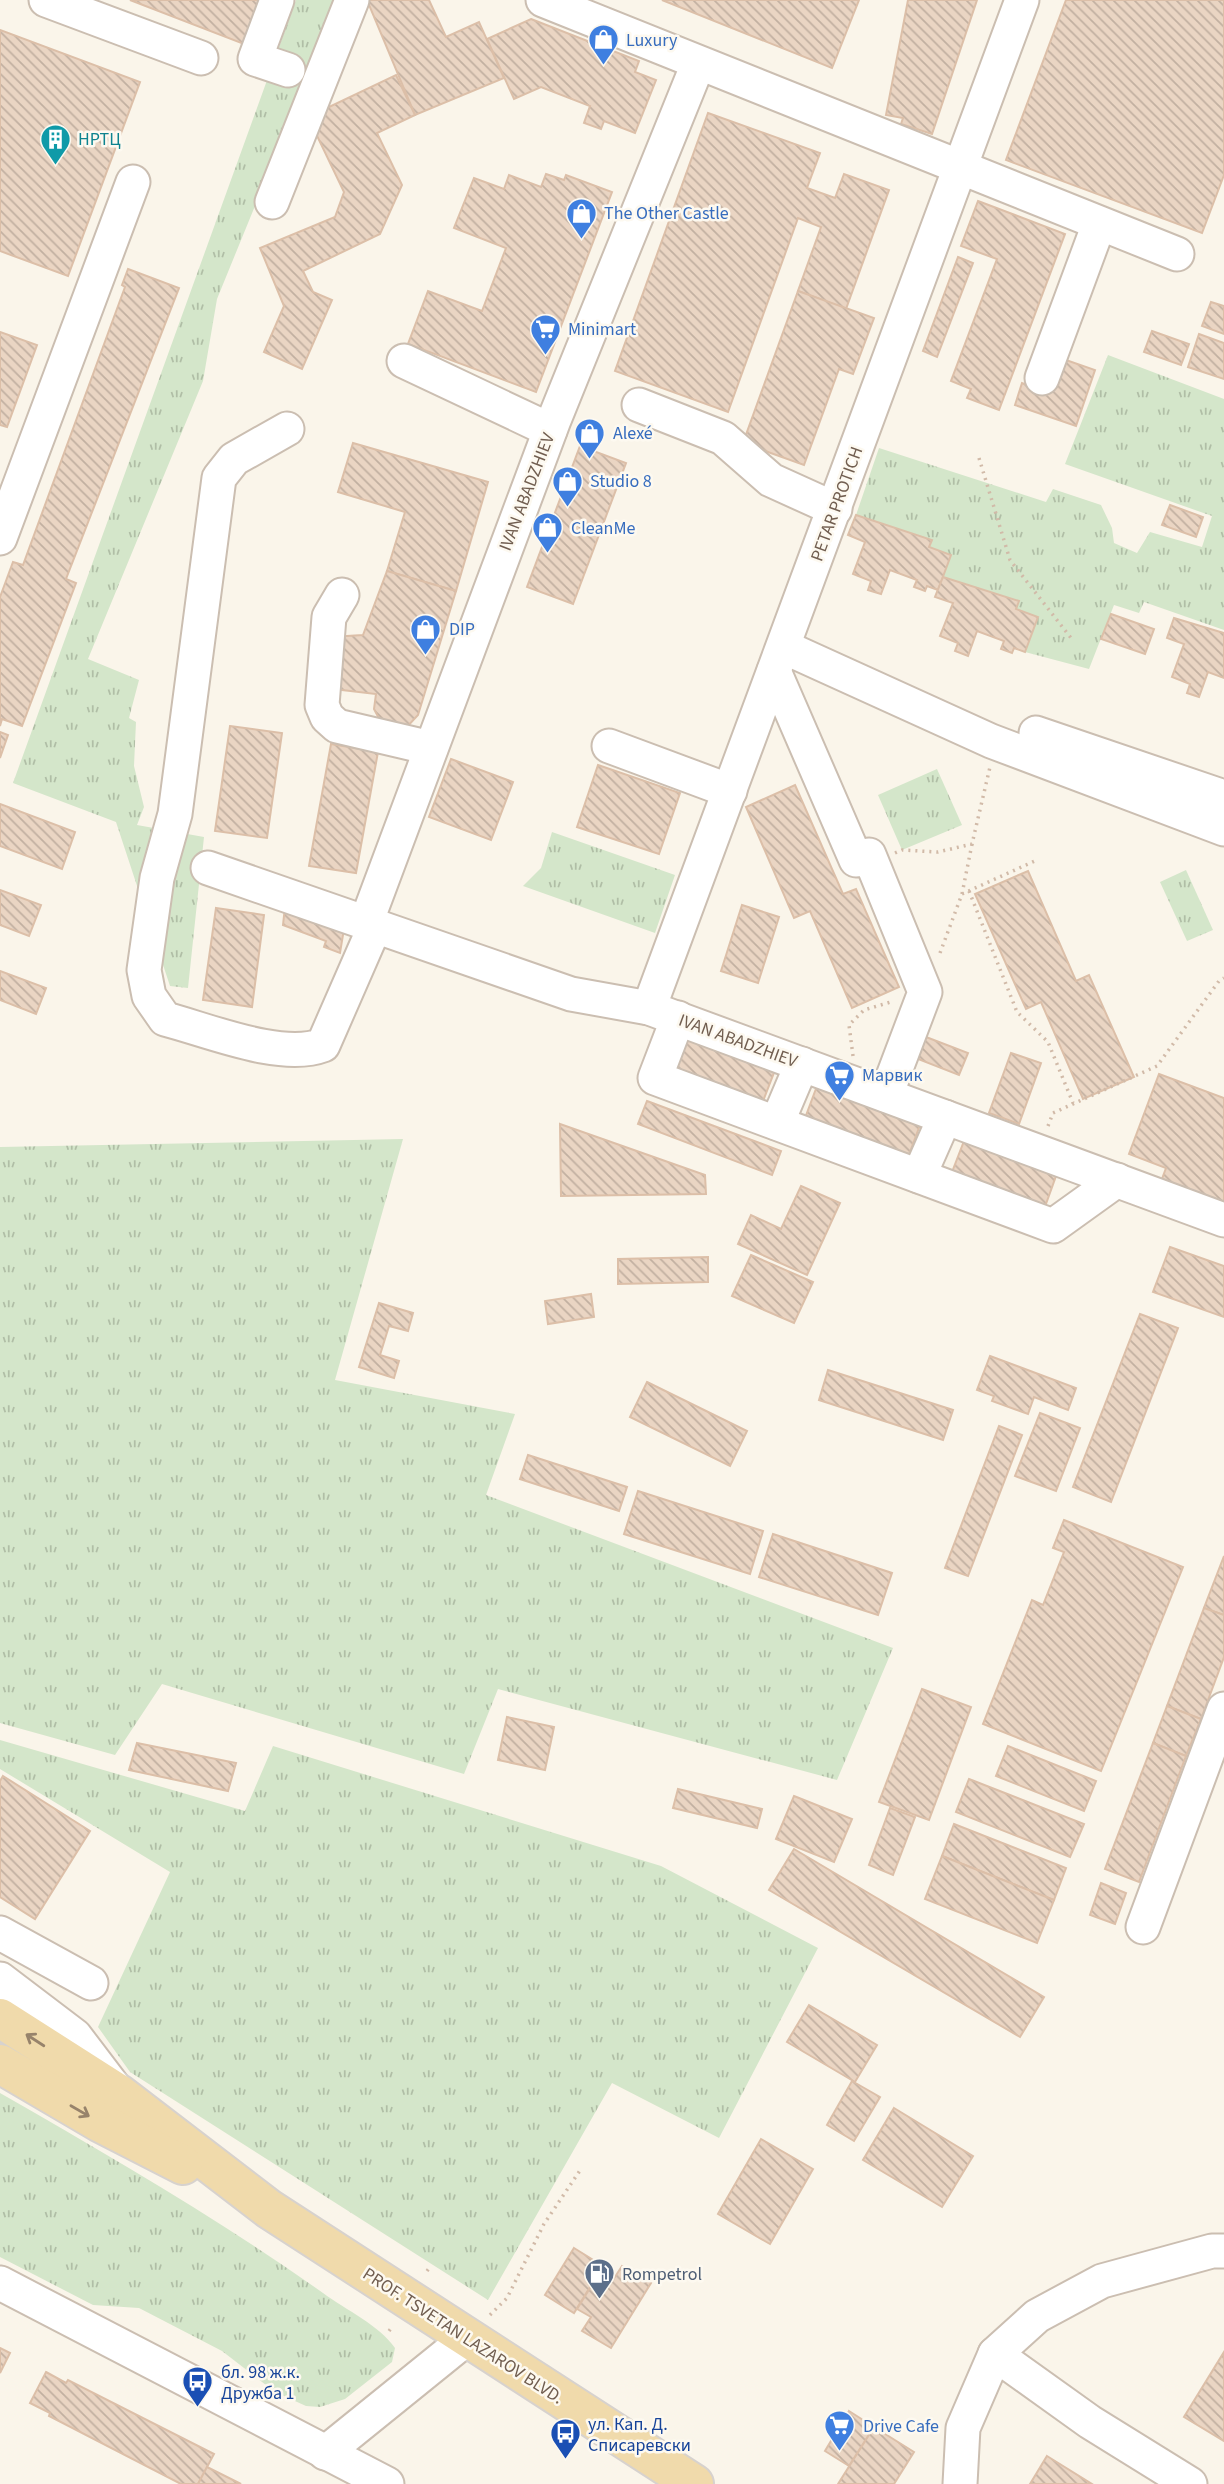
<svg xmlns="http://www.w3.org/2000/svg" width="1224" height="2484" viewBox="0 0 1224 2484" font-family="'Source Sans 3',sans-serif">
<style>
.grass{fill:url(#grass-tufts)}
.building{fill:url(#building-back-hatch);stroke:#dcbfa8;stroke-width:2}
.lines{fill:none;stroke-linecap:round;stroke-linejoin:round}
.minor-casing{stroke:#cbbeb1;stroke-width:37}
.major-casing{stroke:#d7d2ce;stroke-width:42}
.path{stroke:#d1baa8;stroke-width:3.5;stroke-dasharray:2 5;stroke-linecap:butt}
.minor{stroke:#fff;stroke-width:33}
.major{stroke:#f0daab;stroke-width:38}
.oneway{stroke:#97836b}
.labels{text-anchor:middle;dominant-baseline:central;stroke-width:5;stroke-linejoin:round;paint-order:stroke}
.shop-label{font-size:18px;fill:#366cbe;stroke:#fdf9f0;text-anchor:start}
.culture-label{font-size:18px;fill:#0d838f;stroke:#fdf9f0;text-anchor:start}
.street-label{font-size:18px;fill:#715e50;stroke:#fdf9f0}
.service-label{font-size:18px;fill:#4e5e75;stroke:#fdf9f0;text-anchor:start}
.transit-label{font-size:18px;fill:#164399;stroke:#fdf9f0;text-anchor:start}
</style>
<defs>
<pattern id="grass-tufts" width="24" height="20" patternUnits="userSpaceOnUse" patternTransform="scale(1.75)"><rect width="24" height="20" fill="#d4e6ca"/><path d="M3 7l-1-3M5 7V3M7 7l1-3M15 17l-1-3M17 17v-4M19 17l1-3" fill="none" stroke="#b0bea6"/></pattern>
<pattern id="building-back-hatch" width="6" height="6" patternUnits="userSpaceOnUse" patternTransform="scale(1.75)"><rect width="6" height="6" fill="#ead5c3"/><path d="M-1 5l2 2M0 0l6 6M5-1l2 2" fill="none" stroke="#c2b0a1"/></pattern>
</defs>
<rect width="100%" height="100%" fill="#faf5ea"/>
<g class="grass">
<polygon points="296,0 339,0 217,299 203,381 88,659 139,680 129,718 136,722 134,766 144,807 137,825 204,837 188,988 170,986 116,822 13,783"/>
<polygon points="1108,355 1224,399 1224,630 1144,602 1139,613 1114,605 1089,669 1025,652 1038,617 1016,609 1018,601 943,577 929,547 931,540 856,515 879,448 1046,502 1053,489 1101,505 1112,528 1114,543 1137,553 1150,532 1202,547 1212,516 1065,464"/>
<polygon points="937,769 962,825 902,850 878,795"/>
<polygon points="552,832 675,875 655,933 523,886 541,868"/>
<polygon points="1186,870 1213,930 1187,941 1160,882"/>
<polygon points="403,1139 335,1380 515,1414 486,1495 893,1648 837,1780 498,1689 464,1774 162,1684 115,1755 0,1723 0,1147"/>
<polygon points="0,1740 245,1811 273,1746 661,1866 818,1948 719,2138 612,2083 488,2300 130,2072 98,2027 170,1872 0,1769"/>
<path d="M0 2093C110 2156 220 2220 323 2293 346 2310 379 2325 395 2348L392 2362 345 2399 320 2407 306 2406 275 2392 222 2351 139 2308 93 2305 0 2257Z"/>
</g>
<g class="building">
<polygon points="130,0 261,0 244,44"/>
<polygon points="367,0 429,0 446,37 479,22 504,78 415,115"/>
<polygon points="662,0 859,0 832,68"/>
<polygon points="908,0 977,0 932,134 901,124 903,118 886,115"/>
<polygon points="1066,0 1224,0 1224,175 1202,233 1006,160"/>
<polygon points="531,19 639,61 635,72 656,80 635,133 604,121 601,129 584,123 590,106 541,87 514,99 487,39"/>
<polygon points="0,30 140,82 68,276 0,251"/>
<polygon points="396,75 415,115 377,133 402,185 380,234 303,271 313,292 332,300 302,369 264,352 284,306 260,248 335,217 344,192 308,117"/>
<polygon points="708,113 820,153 807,188 835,198 844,174 889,190 846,309 798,291 821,227 798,218 728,412 615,371"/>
<polygon points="546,174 564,180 566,175 612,192 536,392 408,344 428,291 482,311 506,248 454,228 474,178 504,189 509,175 541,187"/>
<polygon points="978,201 1065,234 999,410 967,398 971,389 951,381 997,259 961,246"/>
<polygon points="958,257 973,263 937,357 923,351"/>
<polygon points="128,269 179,288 66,579 76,583 22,726 2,719 0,726 0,597 13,562 23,565 125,287 122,285"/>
<polygon points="798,291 874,318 853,374 839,369 804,465 743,443"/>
<polygon points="1211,302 1224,306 1224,334 1202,326"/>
<polygon points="1152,331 1189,344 1181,365 1144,352"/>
<polygon points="0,332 37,345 7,427 0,425"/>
<polygon points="1199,334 1224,343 1224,379 1188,367"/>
<polygon points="1063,359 1095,370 1076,426 1015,405 1022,383 1050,393"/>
<polygon points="353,443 488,482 456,591 387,571 405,512 338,492"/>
<polygon points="580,446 626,463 573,604 527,587"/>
<polygon points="1170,505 1203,517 1196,537 1162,525"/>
<polygon points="856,515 932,540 929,547 951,555 938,590 927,586 925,591 914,587 917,580 890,570 881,594 868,590 871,581 853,574 865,542 848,535"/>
<polygon points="387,571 456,591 418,715 406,728 382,724 374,709 376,694 334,689 331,637 363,635"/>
<polygon points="943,577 1019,601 1016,609 1038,617 1025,652 1014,648 1012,653 1001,649 1004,641 977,631 968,656 955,651 958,643 940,636 953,603 935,597"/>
<polygon points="1111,614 1154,629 1145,654 1101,639"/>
<polygon points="1174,618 1224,633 1224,678 1208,672 1199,697 1187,693 1190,684 1172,677 1184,644 1167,638"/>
<polygon points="230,726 282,733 267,838 215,831"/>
<polygon points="0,732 8,735 0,758"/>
<polygon points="331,744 378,752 356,873 309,866"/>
<polygon points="451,759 513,782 491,840 429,817"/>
<polygon points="598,765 680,793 659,854 577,827"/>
<polygon points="795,785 843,894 856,889 899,987 852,1008 810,911 794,918 746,807"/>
<polygon points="0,804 75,832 62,869 0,846"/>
<polygon points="1028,871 1076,981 1089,975 1134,1077 1083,1099 1041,1002 1026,1009 975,894"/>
<polygon points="0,890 41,905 29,936 0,925"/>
<polygon points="742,905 779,917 758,983 721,971"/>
<polygon points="285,907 344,929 340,953 324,947 326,941 283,925"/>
<polygon points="216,908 264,915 252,1007 203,1000"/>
<polygon points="0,971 46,988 36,1014 0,1000"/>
<polygon points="684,1036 775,1070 760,1109 669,1074"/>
<polygon points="926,1037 968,1053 959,1075 918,1059"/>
<polygon points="1011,1053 1041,1063 1019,1124 989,1113"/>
<polygon points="1159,1074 1224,1098 1224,1203 1162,1179 1166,1168 1129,1154"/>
<polygon points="817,1086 920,1125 907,1160 804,1121"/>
<polygon points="647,1101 781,1151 772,1175 638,1124"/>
<polygon points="560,1124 705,1175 706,1194 561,1196"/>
<polygon points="964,1141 1056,1176 1042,1215 949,1180"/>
<polygon points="801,1186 840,1203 807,1275 738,1244 751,1215 781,1229"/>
<polygon points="1170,1247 1224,1266 1224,1317 1153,1292"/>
<polygon points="751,1255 813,1282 794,1323 732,1296"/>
<polygon points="708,1257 708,1282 618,1284 618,1259"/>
<polygon points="591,1294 594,1317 548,1324 545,1301"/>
<polygon points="379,1303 413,1313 408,1331 389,1326 380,1355 399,1361 394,1378 359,1367"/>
<polygon points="1140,1314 1178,1328 1111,1502 1073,1487"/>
<polygon points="990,1356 1076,1388 1068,1410 1034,1397 1028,1414 992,1401 994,1396 977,1390"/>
<polygon points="828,1370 953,1410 943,1440 819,1400"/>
<polygon points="647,1382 747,1431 730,1466 630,1417"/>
<polygon points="1040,1413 1080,1428 1056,1491 1015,1476"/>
<polygon points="999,1426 1022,1435 968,1576 945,1568"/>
<polygon points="528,1455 627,1487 619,1511 520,1479"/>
<polygon points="638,1491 763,1531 750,1574 624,1534"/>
<polygon points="1064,1520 1183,1567 1101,1771 983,1724 1032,1600 1043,1605 1064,1552 1053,1548"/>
<polygon points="773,1534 892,1573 878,1615 759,1577"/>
<polygon points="1224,1556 1224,1615 1204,1608"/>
<polygon points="1204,1608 1224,1615 1224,1657 1201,1719 1167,1706"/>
<polygon points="922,1689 971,1707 929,1820 879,1802"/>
<polygon points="1167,1706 1201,1719 1186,1756 1153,1743"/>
<polygon points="507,1717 554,1727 545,1770 498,1760"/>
<polygon points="137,1743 236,1763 228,1791 129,1770"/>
<polygon points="1153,1743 1186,1756 1139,1882 1105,1869"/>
<polygon points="1008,1746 1096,1781 1084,1811 996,1776"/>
<polygon points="3,1776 90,1831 35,1919 0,1897 0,1781"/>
<polygon points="969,1779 1084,1824 1070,1857 956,1812"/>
<polygon points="678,1789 762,1809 757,1828 673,1808"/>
<polygon points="794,1796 852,1819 834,1862 776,1839"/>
<polygon points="890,1808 915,1817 893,1875 869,1865"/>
<polygon points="954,1824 1066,1868 1054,1900 942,1856"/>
<polygon points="794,1849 1044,1997 1020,2037 769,1890"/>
<polygon points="942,1856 1054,1900 1037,1943 925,1899"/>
<polygon points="1101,1883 1126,1893 1115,1924 1090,1915"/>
<polygon points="809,2005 877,2045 855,2082 787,2042"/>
<polygon points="852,2081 880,2097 854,2141 827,2125"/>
<polygon points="894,2108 973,2156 942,2207 863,2160"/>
<polygon points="761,2139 813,2169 770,2244 718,2214"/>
<polygon points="574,2248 603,2266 574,2313 545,2295"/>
<polygon points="622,2266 651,2283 611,2348 582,2331 591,2317 577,2309 600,2272 613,2280"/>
<polygon points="0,2348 10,2353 0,2373"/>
<polygon points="1224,2352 1224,2441 1184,2417"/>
<polygon points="46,2372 66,2383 68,2380 214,2454 198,2484 181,2484 49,2416 50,2413 30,2403"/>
<polygon points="849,2411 874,2427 849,2466 825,2451"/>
<polygon points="874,2427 914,2452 894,2484 838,2484"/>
<polygon points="1047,2456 1092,2484 1030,2484"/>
<polygon points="207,2467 241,2484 198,2484"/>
</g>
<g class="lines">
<defs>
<g id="minor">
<polyline points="46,0 201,58"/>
<polyline points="277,0 255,59 288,70"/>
<polyline points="543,0 1177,254"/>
<polyline points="272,202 352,0"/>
<polyline points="404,361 550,430"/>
<polyline points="1042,378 1099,224"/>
<polyline points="639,405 723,438 771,480 835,509"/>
<path d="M287 429 234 459 219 478 175 814 157 878 144 970 149 996 165 1019C208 1030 281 1061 323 1045L375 926"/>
<polyline points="0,538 133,182"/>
<polyline points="342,595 329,617 322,705 327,717 337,726 431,748"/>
<polyline points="784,647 991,741 1224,829"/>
<polyline points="774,671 856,860 869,855 925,992 886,1095"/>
<polyline points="1036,733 1224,797"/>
<polyline points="609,746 730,791"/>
<polyline points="208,868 571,994 649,1008 1224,1220"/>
<polyline points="366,923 554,420 698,64"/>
<polyline points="649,1008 1022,0"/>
<polyline points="678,1018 655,1078 1053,1226 1117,1180"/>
<polyline points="777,1123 802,1064"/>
<polyline points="919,1176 945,1117"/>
<polyline points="1143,1927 1224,1709"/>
<polyline points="0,1933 91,1983"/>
<polyline points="0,1979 75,2036 113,2086"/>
<polyline points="0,2283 387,2484"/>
<polyline points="995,2354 1037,2316 1102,2281 1212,2251 1224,2251"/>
<polyline points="325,2453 466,2339"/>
<polyline points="960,2484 963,2428 995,2354 1090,2422 1190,2484"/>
</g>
<g id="major">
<polyline points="0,2018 119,2094 269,2209 694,2484"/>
<polyline points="0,2064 99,2122 183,2165"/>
</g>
</defs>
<use href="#minor" class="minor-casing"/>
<use href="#major" class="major-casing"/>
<g class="path">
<polyline points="979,458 1010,560 1071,638"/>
<polyline points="895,853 902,850 938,852 972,844 990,767"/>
<polyline points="969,891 1017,1012 1048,1042 1073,1103"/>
<polyline points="962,894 972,844"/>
<polyline points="940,953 962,894 1037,860"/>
<polyline points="853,1056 849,1025 864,1010 894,1001"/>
<polyline points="1048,1126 1053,1113 1157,1066 1219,981 1224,978"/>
<polyline points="427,2271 430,2267"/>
<polyline points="490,2315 507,2298 544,2224 581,2169"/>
<polyline points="389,2331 392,2327"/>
</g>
<use href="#minor" class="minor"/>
<use href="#major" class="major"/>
</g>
<defs><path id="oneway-shaft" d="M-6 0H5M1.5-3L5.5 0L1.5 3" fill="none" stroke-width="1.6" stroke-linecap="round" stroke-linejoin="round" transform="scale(1.75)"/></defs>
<g class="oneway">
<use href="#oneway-shaft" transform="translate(35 2040) rotate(-147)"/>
<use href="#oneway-shaft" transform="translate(80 2111) rotate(30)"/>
</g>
<defs>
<symbol id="shop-pin" viewBox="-11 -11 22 30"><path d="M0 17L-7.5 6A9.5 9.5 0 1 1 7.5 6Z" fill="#3f7fe0" stroke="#fdf9f0"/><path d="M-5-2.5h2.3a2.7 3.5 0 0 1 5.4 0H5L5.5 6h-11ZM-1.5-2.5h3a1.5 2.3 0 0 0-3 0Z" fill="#fff"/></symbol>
<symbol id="building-pin" viewBox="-11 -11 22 30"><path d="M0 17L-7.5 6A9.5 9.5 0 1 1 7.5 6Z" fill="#0f9aa8" stroke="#fdf9f0"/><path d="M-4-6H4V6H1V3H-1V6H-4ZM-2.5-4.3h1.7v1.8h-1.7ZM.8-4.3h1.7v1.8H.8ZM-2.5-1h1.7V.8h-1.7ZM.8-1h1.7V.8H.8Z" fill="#fff"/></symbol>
<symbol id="supermarket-pin" viewBox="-11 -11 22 30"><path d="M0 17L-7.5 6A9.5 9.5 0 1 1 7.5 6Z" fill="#3f7fe0" stroke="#fdf9f0"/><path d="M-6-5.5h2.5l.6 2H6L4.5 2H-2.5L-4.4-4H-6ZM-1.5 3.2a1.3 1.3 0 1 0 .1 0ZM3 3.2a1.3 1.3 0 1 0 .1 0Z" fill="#fff"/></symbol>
<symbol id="fuel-pin" viewBox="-11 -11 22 30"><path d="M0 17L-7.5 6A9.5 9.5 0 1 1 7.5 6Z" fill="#5c6f8a" stroke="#fdf9f0"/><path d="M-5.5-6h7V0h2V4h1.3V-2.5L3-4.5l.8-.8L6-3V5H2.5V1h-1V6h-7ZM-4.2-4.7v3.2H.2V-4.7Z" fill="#fff"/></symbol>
<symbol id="bus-pin" viewBox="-11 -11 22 30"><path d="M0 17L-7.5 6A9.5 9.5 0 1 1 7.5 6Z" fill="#1a4fb4" stroke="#fdf9f0"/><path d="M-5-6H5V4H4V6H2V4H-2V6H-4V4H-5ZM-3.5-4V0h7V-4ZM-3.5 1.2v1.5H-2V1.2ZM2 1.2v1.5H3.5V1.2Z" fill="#fff"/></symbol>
</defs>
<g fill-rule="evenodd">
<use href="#shop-pin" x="586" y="22" width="35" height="47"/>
<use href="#building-pin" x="38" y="122" width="35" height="47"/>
<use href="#shop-pin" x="564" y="196" width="35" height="47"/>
<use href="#supermarket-pin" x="528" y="312" width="35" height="47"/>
<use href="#shop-pin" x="572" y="416" width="35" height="47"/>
<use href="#shop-pin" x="550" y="464" width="35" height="47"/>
<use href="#shop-pin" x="530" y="510" width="35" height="47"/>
<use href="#shop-pin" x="408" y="612" width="35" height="47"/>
<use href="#supermarket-pin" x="822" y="1058" width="35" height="47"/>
<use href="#fuel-pin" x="582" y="2256" width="35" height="47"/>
<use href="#bus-pin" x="180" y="2364" width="35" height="47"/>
<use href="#supermarket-pin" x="822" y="2408" width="35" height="47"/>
<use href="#bus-pin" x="548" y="2416" width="35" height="47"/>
</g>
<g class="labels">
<g class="shop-label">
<text x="626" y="40">Luxury</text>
<text x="604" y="213">The Other Castle</text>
<text x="568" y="329">Minimart</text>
<text x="613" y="433">Alexé</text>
<text x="590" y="481">Studio 8</text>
<text x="571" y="528">CleanMe</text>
<text x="449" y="629">DIP</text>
<text x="862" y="1075">Марвик</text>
<text x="863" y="2426">Drive Cafe</text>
</g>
<g class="culture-label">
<text x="78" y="139">НРТЦ</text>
</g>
<g class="street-label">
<text transform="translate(527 492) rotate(-69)">IVAN ABADZHIEV</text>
<text transform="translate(837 504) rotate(-70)">PETAR PROTICH</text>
<text transform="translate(738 1041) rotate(20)">IVAN ABADZHIEV</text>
<text transform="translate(463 2336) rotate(33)">PROF. TSVETAN LAZAROV BLVD.</text>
</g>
<g class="service-label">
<text x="622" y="2274">Rompetrol</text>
</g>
<g class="transit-label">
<text x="221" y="2372">бл. 98 ж.к.<tspan x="221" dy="21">Дружба 1</tspan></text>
<text x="588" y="2424">ул. Кап. Д.<tspan x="588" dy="21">Списаревски</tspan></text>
</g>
</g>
</svg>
